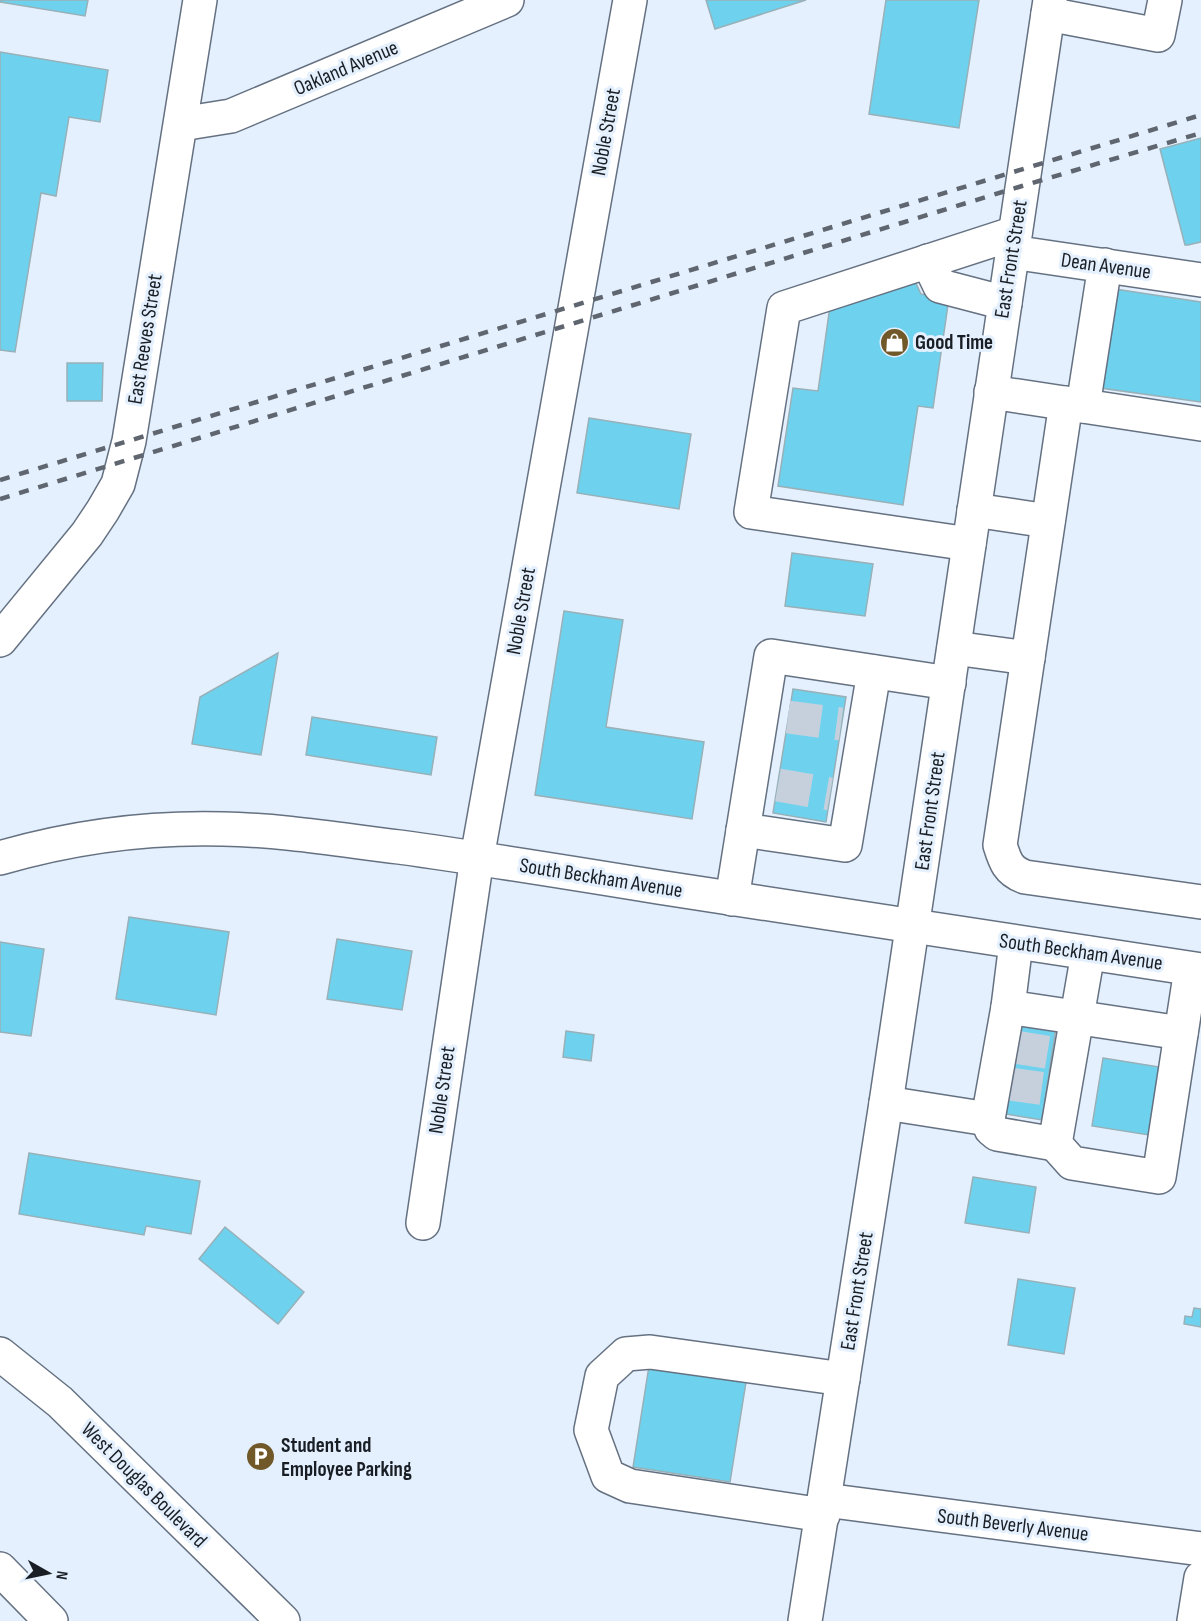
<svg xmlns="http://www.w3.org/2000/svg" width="1201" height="1621" viewBox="0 0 1201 1621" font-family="'Sofia Sans Condensed',sans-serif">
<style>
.building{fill:#6ed2ee;stroke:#98b0b7;stroke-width:1.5}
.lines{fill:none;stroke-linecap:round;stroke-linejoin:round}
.minor-tunnel{stroke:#c6d0dd;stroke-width:33;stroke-dasharray:33 16;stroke-linecap:butt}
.minor-casing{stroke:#657181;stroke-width:36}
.major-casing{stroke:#657181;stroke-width:36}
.minor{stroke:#fff;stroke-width:33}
.major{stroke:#fff;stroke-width:33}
.rail{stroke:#5f666f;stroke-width:4.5;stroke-dasharray:10 10;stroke-linecap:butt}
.labels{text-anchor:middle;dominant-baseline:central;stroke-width:6;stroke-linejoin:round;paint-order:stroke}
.street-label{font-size:21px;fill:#191e24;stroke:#e4f0fe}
.poi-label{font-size:21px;font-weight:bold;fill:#191e24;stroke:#e4f0fe;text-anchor:start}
</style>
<rect width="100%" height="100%" fill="#e4f0fe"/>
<g class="building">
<polygon points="0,0 88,0 85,16 0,2"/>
<polygon points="706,0 806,0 715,29"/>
<polygon points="886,0 979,0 959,128 869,114"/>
<polygon points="0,52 108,70 100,122 69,117 56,196 41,193 15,352 0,350"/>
<polygon points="1201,138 1201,242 1188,245 1185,245 1160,149"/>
<polygon points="913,277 921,294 949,298 933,408 918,406 903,505 778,486 793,388 818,391 831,299"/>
<polygon points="1115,289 1201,302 1201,402 1100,388"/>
<polygon points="67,363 103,363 102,401 67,401"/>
<polygon points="589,418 691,434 679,509 577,493"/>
<polygon points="792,553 873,564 865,616 785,606"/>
<polygon points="564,611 623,620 606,727 704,742 692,819 535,795"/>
<polygon points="278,653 261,755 192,744 200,697"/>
<polygon points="793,689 846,697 826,822 773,813"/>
<polygon points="312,717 437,737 431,775 306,755"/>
<polygon points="129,917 229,932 216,1015 116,999"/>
<polygon points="337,939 412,951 402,1010 327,999"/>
<polygon points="0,942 44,949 31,1036 0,1032"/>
<polygon points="1020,1015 1057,1020 1042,1120 1005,1114"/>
<polygon points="566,1031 594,1035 591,1061 563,1057"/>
<polygon points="1103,1058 1166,1068 1155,1136 1092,1126"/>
<polygon points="29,1153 200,1181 191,1234 146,1226 144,1235 19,1214"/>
<polygon points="973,1177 1036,1187 1029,1233 965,1223"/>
<polygon points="225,1227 304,1292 278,1324 199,1259"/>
<polygon points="1018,1279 1075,1288 1064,1354 1008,1345"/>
<polygon points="1194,1308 1201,1309 1201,1327 1184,1324 1185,1316 1192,1317"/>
<polygon points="649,1366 746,1382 730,1482 633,1467"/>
</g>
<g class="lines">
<g class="minor-tunnel">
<polyline points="788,717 841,724"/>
<polyline points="778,785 830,794"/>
<polyline points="1015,1047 1052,1053"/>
<polyline points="1009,1084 1047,1089"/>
</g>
<defs>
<g id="minor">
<polyline points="1048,14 1158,35 1165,0"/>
<polyline points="181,124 231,116 507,0"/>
<polyline points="1012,252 1201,280"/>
<polyline points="928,261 940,286 1005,303"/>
<polyline points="991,392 1201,424"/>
<path d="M1066 403 1000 845C1005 861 1008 871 1025 877L1201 902"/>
<polyline points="1083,406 1105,265"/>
<polyline points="974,510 1048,521"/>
<polyline points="969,544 751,512 784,308 1015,233"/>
<polyline points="0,640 87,534 103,510 118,484 129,441 200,0"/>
<polyline points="954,648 1028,658"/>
<polyline points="743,830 845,845 874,672"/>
<polyline points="732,899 771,656 949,683"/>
<polyline points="1016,943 1008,1007 1181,1033"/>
<polyline points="1088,953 1055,1144 1072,1163 1159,1177 1191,969"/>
<polyline points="886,1103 988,1119 1008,1007"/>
<polyline points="988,1119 991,1129 997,1134 1055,1144"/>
<polyline points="423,1223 477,858 630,0"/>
<polyline points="0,1354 60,1402 283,1621"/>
<polyline points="825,1500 1201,1549"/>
<polyline points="823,1515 630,1486 608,1476 591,1430 602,1376 626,1354 650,1352 843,1379"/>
<polyline points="0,1569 51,1621"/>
<polyline points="1194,1621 1201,1578"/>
</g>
<g id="major">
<path d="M0 858C72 837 148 827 223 829 282 830 341 840 399 847 486 859 572 873 658 887 839 916 1020 943 1201 970"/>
<polyline points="805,1621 886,1103 1050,0"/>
</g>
</defs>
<use href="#minor" class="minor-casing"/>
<use href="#major" class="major-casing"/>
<use href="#minor" class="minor"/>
<use href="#major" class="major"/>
<g class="rail">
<polyline points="0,480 1201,115"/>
<polyline points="0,499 1022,186 1201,133"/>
</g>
</g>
<defs>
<symbol id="shop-disc" viewBox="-11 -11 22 22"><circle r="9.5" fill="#705829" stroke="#e4f0fe"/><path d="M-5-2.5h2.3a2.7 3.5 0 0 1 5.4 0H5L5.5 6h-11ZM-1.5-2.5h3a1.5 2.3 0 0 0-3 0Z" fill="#fff"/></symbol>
<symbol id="parking-disc" viewBox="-11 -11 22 22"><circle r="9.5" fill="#705829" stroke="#e4f0fe"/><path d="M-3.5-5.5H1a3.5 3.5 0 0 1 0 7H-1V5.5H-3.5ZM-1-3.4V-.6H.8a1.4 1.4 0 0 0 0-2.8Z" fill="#fff"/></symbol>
</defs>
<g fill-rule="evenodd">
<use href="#shop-disc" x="878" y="326" width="33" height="33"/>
<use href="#parking-disc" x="244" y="1440" width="33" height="33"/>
</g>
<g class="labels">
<g class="street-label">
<text transform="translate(346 68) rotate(-23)">Oakland Avenue</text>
<text transform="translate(606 132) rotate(-80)">Noble Street</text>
<text transform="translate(1011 259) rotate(-81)">East Front Street</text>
<text transform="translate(1106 266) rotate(8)">Dean Avenue</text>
<text transform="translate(145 339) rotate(-81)">East Reeves Street</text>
<text transform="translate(521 611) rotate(-80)">Noble Street</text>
<text transform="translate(930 811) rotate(-82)">East Front Street</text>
<text transform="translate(601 878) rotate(9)">South Beckham Avenue</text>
<text transform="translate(1081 952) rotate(8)">South Beckham Avenue</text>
<text transform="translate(442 1090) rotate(-82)">Noble Street</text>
<text transform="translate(857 1291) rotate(-81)">East Front Street</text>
<text transform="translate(144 1485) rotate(45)">West Douglas Boulevard</text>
<text transform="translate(1013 1525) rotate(7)">South Beverly Avenue</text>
</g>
<g class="poi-label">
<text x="915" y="342">Good Time</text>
<text x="281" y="1445">Student and<tspan x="281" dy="24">Employee Parking</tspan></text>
</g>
</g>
<g transform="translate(48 1573) rotate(99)" stroke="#e4f0fe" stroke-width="4.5" paint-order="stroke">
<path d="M0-4.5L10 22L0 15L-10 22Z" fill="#191e24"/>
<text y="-9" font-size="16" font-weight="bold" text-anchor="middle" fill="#191e24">N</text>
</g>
</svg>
